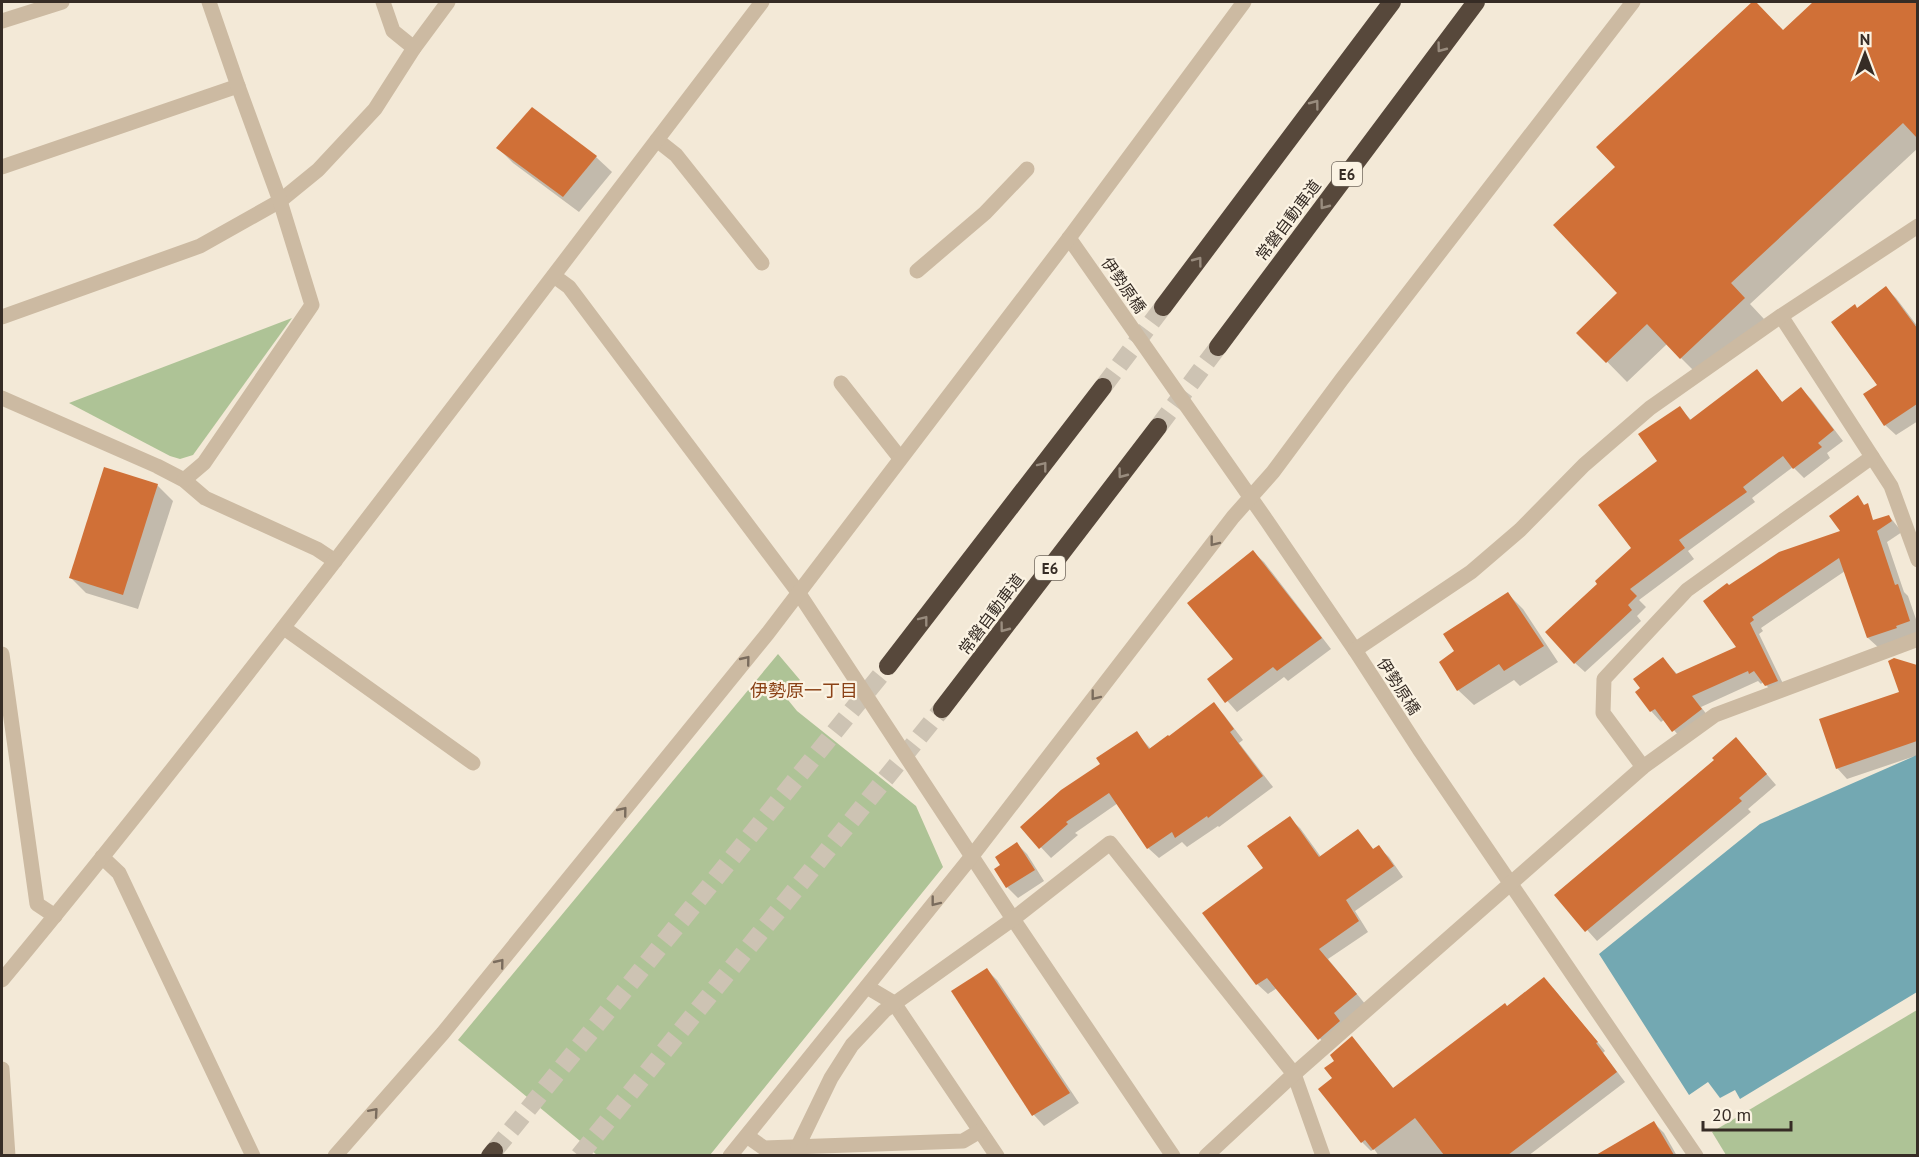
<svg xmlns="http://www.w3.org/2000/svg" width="1919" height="1157" viewBox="0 0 1919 1157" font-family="'PT Sans','Noto Sans JP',sans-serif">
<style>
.green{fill:#aec396}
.water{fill:#73a8b2}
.shadow{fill:#0003}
.building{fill:#d07037}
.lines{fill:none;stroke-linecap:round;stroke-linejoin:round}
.highway-tunnel{stroke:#cdc3b3;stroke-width:18;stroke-dasharray:18 9;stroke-linecap:butt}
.minor{stroke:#ccbaa2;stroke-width:15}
.highway{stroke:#57483b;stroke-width:18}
.oneway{stroke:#998c7e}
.oneway2{stroke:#7a6c5d}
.labels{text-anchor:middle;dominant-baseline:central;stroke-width:4.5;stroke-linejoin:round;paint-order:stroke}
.shield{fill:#fbf3e3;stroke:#71685e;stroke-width:1.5}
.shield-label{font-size:15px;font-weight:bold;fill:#362c25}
.street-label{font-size:16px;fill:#362c25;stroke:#fbf3e3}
.neighbourhood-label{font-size:18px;fill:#8b4217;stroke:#fbf3e3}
</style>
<rect width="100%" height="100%" fill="#f3e9d7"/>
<g class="green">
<polygon points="292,318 193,455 180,459 170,456 69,403"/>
<polygon points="778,654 800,680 784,695 797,711 916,806 943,867 710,1155 597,1155 458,1040"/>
<polygon points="1917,1010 1917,1155 1726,1155 1712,1132"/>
</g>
<polygon class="water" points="1917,755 1917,992 1740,1099 1735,1090 1720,1098 1708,1082 1689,1095 1599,954 1760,824"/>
<g class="shadow">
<polygon points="1754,2 1783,31 1815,2 1918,2 1918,148 1750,304 1764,319 1701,378 1667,344 1627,382 1579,333 1620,293 1617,167 1598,147"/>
<polygon points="532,109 596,157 612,172 579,212 513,163 498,148"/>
<polygon points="1886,288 1896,298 1918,327 1918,345 1916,346 1918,349 1918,421 1896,435 1885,425 1879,386"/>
<polygon points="1756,371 1783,403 1801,389 1811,399 1843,441 1827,453 1830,458 1804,478 1793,467 1752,498 1755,502 1688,551 1694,559 1639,600 1646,607 1637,616 1641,621 1585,672 1575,663 1599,584 1633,548 1659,462 1680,408 1692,421"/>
<polygon points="157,485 173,501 138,609 86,593 71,578"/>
<polygon points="1889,516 1902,532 1887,542 1904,592 1908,596 1918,625 1918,632 1879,648 1868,638 1845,571 1761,628 1763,631 1759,634 1787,692 1776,695 1763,682 1761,684 1758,681 1701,707 1711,720 1683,741 1665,719 1661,722 1651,711 1663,659 1678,675 1739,647 1729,587 1867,524"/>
<polygon points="1253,552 1264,562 1331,649 1288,681 1284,677 1237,712 1209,680 1235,660"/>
<polygon points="1508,594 1523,609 1558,662 1520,686 1514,680 1474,705 1458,690 1456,652"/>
<polygon points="1894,660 1918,666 1918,755 1847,779 1837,768 1901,693"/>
<polygon points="1214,704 1224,715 1243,740 1239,743 1273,787 1219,827 1218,826 1187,847 1182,842 1159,858 1148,848 1118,803 1075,833 1078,835 1051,858 1022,827 1102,765 1136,733 1151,749 1169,738"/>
<polygon points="1746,750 1776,785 1748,809 1751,812 1597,941 1556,895"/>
<polygon points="1289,818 1300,828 1321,857 1358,831 1374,850 1378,847 1389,857 1403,877 1355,911 1368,932 1328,959 1366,1005 1329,1049 1277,988 1268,994 1257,984 1265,868"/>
<polygon points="1017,844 1027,854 1044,881 1018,898 1007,887 996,870 1002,866"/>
<polygon points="987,970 997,980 1079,1103 1044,1126 1034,1115 953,992"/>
<polygon points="1553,988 1605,1051 1603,1053 1625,1082 1528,1156 1379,1156 1374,1149 1371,1151 1362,1142 1334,1078 1336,1061 1352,1038 1394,1089 1508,1008"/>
<polygon points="1654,1123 1664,1133 1677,1156 1619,1156 1613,1147"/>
</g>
<g class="building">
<polygon points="1752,2 1756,2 1783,30 1813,2 1917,2 1917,138 1903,123 1731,283 1745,298 1680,359 1647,324 1606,363 1576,333 1617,293 1553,225 1615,167 1596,147"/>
<polygon points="532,107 597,156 563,197 496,148"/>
<polygon points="1886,286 1917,328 1917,404 1884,426 1863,394 1877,385 1831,322 1855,304 1857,308"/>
<polygon points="1757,369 1782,402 1801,387 1834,430 1818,443 1822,447 1793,469 1783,456 1743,487 1747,492 1679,540 1685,548 1630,589 1637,596 1628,605 1632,610 1574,664 1545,632 1597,584 1595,581 1631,548 1598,505 1657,461 1638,434 1680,406 1690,420"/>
<polygon points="104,467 158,484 123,595 69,578"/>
<polygon points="1858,495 1864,505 1868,503 1873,520 1889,515 1892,521 1877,531 1895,585 1898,584 1910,621 1896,626 1897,628 1867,638 1839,558 1752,617 1754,620 1750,623 1778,681 1765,686 1754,671 1749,674 1748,671 1692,696 1702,709 1672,732 1655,709 1650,712 1635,692 1640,688 1633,679 1663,657 1676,674 1736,647 1703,601 1727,583 1729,585 1779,552 1840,531 1829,516"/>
<polygon points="1253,550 1322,638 1277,671 1273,667 1225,703 1207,679 1233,659 1187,603"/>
<polygon points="1508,592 1544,646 1504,671 1499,664 1457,691 1439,662 1454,651 1443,634"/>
<polygon points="1894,658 1917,665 1917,741 1836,769 1819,719 1899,692 1888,661"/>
<polygon points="1214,702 1234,729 1230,732 1263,776 1208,818 1207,816 1175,838 1172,832 1147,849 1109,793 1066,822 1068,824 1039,849 1020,827 1061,790 1100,764 1096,758 1137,731 1149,749 1168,735 1169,736"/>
<polygon points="1736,737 1767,774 1739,798 1742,801 1585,932 1554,895 1714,760 1712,758"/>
<polygon points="1290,816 1319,857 1358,829 1373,849 1379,845 1394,866 1346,900 1359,921 1319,949 1357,994 1334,1013 1340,1021 1318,1040 1267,978 1256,985 1202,913 1263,868 1247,846"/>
<polygon points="1017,842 1035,870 1006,888 994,869 1000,865 995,857"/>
<polygon points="987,968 1070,1093 1032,1116 951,991"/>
<polygon points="1544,977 1598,1042 1596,1043 1617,1072 1508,1155 1444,1155 1415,1118 1373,1150 1365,1140 1361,1143 1318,1089 1332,1078 1324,1068 1334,1061 1330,1055 1352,1036 1393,1088 1505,1003 1507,1006"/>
<polygon points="1654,1121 1674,1155 1596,1155"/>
</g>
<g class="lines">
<g class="highway-tunnel">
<polyline points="1103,387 1163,307"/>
<polyline points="1158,427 1218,347"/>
<polyline points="494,1151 888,666"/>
<polyline points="579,1156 942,709"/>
</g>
<g class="minor">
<polyline points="383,2 393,31 414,48"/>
<polyline points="2,21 62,2"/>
<polyline points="657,140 676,155 762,263"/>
<polyline points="2,167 238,86"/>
<polyline points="1069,238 1267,521 1355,650 1419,749 1696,1156"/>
<polyline points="917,271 985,213 1027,169"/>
<polyline points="554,276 569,287 798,592 1013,919 1173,1156"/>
<polyline points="1781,316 1891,486 1918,560"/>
<polyline points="2,317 200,246 280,201 318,170 375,109 414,48 448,2"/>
<polyline points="841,383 900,458"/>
<polyline points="2,398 157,466 184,480 205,498 317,549 335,561"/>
<polyline points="184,480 204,463 312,305 280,201 238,86 209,2"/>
<polyline points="284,628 473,763"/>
<polyline points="1355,650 1471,572 1520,530 1584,465 1650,408 1781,316 1918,226"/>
<polyline points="2,654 37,904 55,916"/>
<polyline points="1643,767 1603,713 1604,679 1687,590 1872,457"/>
<polyline points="102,857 119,873 253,1156"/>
<path d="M2 980C116 843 226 702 335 561 478 375 620 189 762 2"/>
<polyline points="867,987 894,1003 997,1156"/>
<polyline points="2,1069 8,1156"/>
<polyline points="747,1136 764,1148 963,1141 980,1131"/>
<polyline points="798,1146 831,1078 852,1045 884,1011 1013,919 1110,843 1294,1074 1323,1156"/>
<polyline points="335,1156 443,1033 768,633 1069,238 1244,2"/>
<polyline points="730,1156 972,856 1233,517 1273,472 1342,379 1633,2"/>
<polyline points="1206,1156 1294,1074 1643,767 1715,715 1918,639"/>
</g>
<g class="highway">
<polyline points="1163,307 1392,2"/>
<polyline points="1218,347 1476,2"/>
<polyline points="888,666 1103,387"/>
<polyline points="942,709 1158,427"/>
<polyline points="490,1156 494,1151"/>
</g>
</g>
<defs><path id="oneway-chevron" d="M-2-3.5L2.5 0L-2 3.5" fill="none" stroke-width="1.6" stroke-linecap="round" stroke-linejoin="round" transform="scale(1.5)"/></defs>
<g class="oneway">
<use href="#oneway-chevron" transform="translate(1441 48) rotate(127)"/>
<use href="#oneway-chevron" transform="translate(1315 104) rotate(-53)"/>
<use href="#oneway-chevron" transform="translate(1324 205) rotate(127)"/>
<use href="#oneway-chevron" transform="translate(1198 261) rotate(-53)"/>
<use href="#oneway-chevron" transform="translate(1043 466) rotate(-52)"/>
<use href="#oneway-chevron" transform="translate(1122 474) rotate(127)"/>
<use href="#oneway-chevron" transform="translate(924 620) rotate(-52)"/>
<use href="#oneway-chevron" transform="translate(1004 628) rotate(127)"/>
</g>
<g class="oneway2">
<use href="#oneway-chevron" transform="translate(1214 542) rotate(128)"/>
<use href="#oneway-chevron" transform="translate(746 660) rotate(-51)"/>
<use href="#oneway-chevron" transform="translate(1095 696) rotate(128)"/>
<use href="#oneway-chevron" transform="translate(623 811) rotate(-51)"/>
<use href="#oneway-chevron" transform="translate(935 902) rotate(128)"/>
<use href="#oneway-chevron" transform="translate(500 963) rotate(-51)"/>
<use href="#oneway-chevron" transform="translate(374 1112) rotate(-49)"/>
</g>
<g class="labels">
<g class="shield">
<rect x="1332" y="162" width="30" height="24" rx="4.5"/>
<rect x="1035" y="556" width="30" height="24" rx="4.5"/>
</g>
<g class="shield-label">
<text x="1347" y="174">E6</text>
<text x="1050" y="568">E6</text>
</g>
<g class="street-label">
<text transform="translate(1288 220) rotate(-53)">常磐自動車道</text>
<text transform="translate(1124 285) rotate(55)">伊勢原橋</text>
<text transform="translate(991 614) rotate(-53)">常磐自動車道</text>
<text transform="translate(1399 686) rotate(57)">伊勢原橋</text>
</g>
<g class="neighbourhood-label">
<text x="804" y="690">伊勢原一丁目</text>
</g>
</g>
<rect width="1919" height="1157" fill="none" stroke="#362c25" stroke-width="6"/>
<g transform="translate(1865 54)" stroke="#fbf3e3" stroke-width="4.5" paint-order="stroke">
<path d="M0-4.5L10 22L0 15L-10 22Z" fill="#362c25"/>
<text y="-9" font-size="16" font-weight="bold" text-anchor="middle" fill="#362c25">N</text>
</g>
<path d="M1703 1121v9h88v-9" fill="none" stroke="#362c25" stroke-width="3"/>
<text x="1712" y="1121" font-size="18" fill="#362c25" stroke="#fbf3e3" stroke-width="4.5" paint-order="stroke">20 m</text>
</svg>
